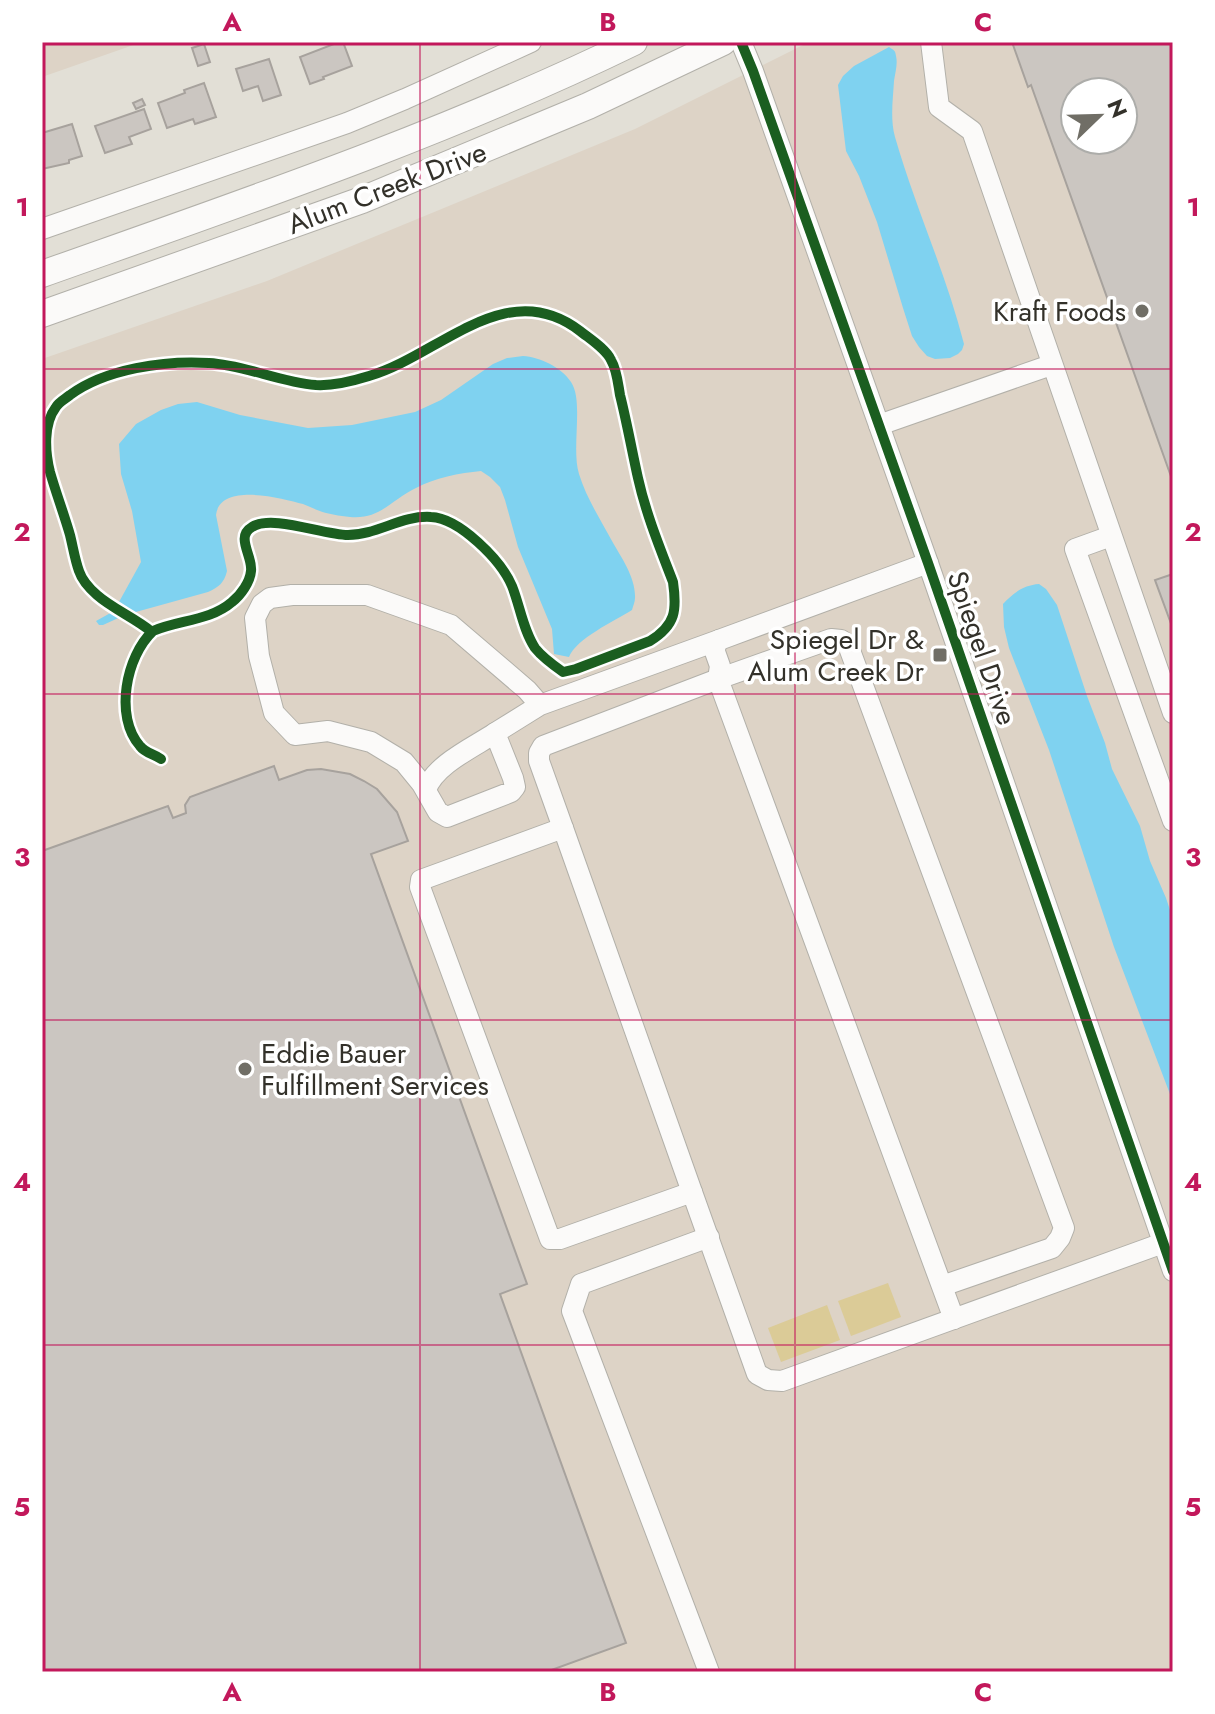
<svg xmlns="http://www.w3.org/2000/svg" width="1215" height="1714" viewBox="0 0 1215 1714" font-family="Jost,sans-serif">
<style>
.industrial{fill:#ddd3c6;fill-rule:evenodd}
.green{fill:#dbcb97}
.water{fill:#7fd2f0}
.building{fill:#cbc6c1;stroke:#a7a29d;stroke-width:2;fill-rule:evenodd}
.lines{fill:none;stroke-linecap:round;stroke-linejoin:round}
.minor-casing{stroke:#b2b0a9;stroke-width:22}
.major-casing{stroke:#b2b0a9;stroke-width:28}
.minor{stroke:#fbfaf9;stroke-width:20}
.major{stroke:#fbfaf9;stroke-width:26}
.cycleway-casing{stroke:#fff;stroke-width:15}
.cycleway{stroke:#1b5e20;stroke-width:10}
.grid{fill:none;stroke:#c2185b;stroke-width:2;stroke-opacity:0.55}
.poi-dot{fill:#706e66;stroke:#fff;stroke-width:3}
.labels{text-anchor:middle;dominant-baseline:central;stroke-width:7;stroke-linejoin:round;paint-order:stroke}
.street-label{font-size:28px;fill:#33312a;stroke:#fff}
.poi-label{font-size:28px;fill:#33312a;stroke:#fff;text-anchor:end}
.neatline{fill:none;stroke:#c2185b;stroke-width:3}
.grid-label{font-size:26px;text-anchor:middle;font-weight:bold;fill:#c2185b}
</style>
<rect width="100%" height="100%" fill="#e2dfd6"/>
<g class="industrial">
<polygon points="42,42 142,42 42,77"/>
<path d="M809 42H1173V1672H42V359L267 281 635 129ZM1075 92H1123V140H1075Z"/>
</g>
<g class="green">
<polygon points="888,1283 901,1317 851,1336 838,1301"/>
<polygon points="827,1305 840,1340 781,1362 768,1328"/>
</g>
<g class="water">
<path d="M889 47C894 51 895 49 896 56 898 64 895 73 894 81 893 99 890 119 895 137 915 207 946 273 964 344L962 350 958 354 950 358 935 359 927 356 919 347 912 336 903 308 877 222 859 176 846 151 838 85 843 76 854 66Z"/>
<path d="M523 356C540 357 561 367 571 382 584 401 571 448 579 474 586 497 600 519 612 541 621 557 636 578 635 598 635 602 633 606 632 610 614 621 576 639 569 657L554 654 552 629 518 547 505 500 500 487 490 477 481 471C460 473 434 478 416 488 392 499 380 520 350 517 342 516 334 515 326 513 318 511 311 507 303 504 281 498 220 482 216 515L227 571C224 583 219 587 208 592L125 615 103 625H99L96 621 114 611 141 562 132 511 121 474 119 444 136 424 161 410 178 404 197 402 240 415 308 428 352 425 415 412 441 400 493 364 507 358Z"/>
<path d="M1039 584 1046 589 1057 605 1087 696 1105 743 1112 769 1140 826 1150 861 1166 898 1173 919V1102L1114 947 1049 750 1009 648 1004 627 1003 604C1013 593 1024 585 1039 584Z"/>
</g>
<g class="building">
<polygon points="339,42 343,42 352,66 323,77 324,79 310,84 300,57"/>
<path d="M1012 42H1173V482L1031 85 1028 87ZM1075 92H1123V140H1075Z"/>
<polygon points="204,44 210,62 198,66 192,48"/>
<polygon points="269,59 281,95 263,101 258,86 243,91 236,69"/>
<polygon points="204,83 216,117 195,124 193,119 167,128 158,103 185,93 184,90"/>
<polygon points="142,99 145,105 136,109 133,103"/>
<polygon points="144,109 151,129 129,137 132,144 105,153 95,126"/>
<polygon points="72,124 82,156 69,160 69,163 42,169 42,143 44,143 42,133"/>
<polygon points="1173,574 1173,629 1155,580"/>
<polygon points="274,766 279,780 307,770 321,769 350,774 364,781 377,789 397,812 408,841 371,854 527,1284 500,1294 626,1643 546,1672 42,1672 42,851 168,806 173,818 186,813 185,805 190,797"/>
</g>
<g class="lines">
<defs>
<g id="minor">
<polyline points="741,42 753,71 928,563 1173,1271"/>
<polyline points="931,42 939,107 972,131 1173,713"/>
<polyline points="42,229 347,123 405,99 531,42"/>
<polyline points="879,425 1051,365"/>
<polyline points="1111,536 1075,549 1173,821"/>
<polyline points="928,563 719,640 714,649 720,666 718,679 543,746 539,753 539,761 563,828 421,880 420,887 550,1239 560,1239 692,1192 757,1374 768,1380 782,1381 1163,1243"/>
<polyline points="540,705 495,733 513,778 515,787 511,792 447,817 438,812 422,784 404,762 371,742 328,731 295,735 274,713 259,656 255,618 262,604 270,598 292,595 367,595 451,625 527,690 540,705 719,640"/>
<path d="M426 790C434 765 474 747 495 733"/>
<polyline points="563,828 692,1192"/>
<polyline points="709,1237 581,1284 572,1311 709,1672"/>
<path d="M942 1286 1052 1248 1060 1238 1064 1228 848 645 841 640 831 639 718 679C797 893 875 1106 954 1319"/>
</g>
<g id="major">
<path d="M42 274C242 203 443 135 634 42"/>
<polyline points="42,314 362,200 588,106 723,42"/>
</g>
</defs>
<use href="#minor" class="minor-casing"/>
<use href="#major" class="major-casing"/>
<use href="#minor" class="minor"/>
<use href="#major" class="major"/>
<defs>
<g id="cycleway">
<polyline points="741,42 753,71 928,563 1173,1271"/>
<path d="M152 632C135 618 113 609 97 595 89 588 82 580 79 571 75 560 73 547 70 535 64 514 56 493 50 472 45 452 43 424 56 407 59 402 65 399 70 395 105 369 165 360 209 363 245 365 279 382 316 385 333 386 353 381 369 376 439 356 506 274 580 331 590 339 606 349 611 360 617 370 618 384 620 395 627 423 632 451 638 478 646 514 660 548 673 582 677 610 676 625 650 641L576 669 563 672C553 665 543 658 535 648 523 630 520 606 512 586 501 560 459 518 431 517 402 515 377 535 348 535 323 535 272 514 252 527 235 537 253 556 251 571 250 582 241 595 232 602 210 621 178 620 153 631 126 656 114 717 140 746 145 753 154 754 161 759"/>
</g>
</defs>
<use href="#cycleway" class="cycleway-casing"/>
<use href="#cycleway" class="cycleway"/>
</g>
<path class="grid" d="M420 42V1672M795 42V1672M42 369H1173M42 694H1173M42 1020H1173M42 1345H1173"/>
<g class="poi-dot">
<circle cx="1142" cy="311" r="8"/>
<rect x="932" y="647" width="16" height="16" rx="4"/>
<circle cx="245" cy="1069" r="8"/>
</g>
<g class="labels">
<g class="street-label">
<text transform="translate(387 188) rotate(-21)">Alum Creek Drive</text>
<text transform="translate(982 648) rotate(71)">Spiegel Drive</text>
</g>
<g class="poi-label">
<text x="1126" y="311">Kraft Foods</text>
<text x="924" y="639">Spiegel Dr &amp;<tspan x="924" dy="32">Alum Creek Dr</tspan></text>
<text x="261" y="1053" text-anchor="start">Eddie Bauer<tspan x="261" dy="32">Fulfillment Services</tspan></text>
</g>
</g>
<rect width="1215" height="1714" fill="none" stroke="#ffffff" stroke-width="88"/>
<g transform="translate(1099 116) rotate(67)"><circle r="38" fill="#ffffff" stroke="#adadaa" stroke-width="2"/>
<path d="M0-6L14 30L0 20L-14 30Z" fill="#706e66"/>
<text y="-12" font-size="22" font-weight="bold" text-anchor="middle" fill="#33312a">N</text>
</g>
<rect x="44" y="44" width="1127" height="1626" class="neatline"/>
<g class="grid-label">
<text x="232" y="31">A</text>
<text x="608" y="31">B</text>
<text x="983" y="31">C</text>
<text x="22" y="216">1</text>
<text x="1193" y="216">1</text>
<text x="22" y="541">2</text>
<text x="1193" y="541">2</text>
<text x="22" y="866">3</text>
<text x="1193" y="866">3</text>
<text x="22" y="1191">4</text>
<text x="1193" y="1191">4</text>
<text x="22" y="1516">5</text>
<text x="1193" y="1516">5</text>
<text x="232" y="1701">A</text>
<text x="608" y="1701">B</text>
<text x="983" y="1701">C</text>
</g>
</svg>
